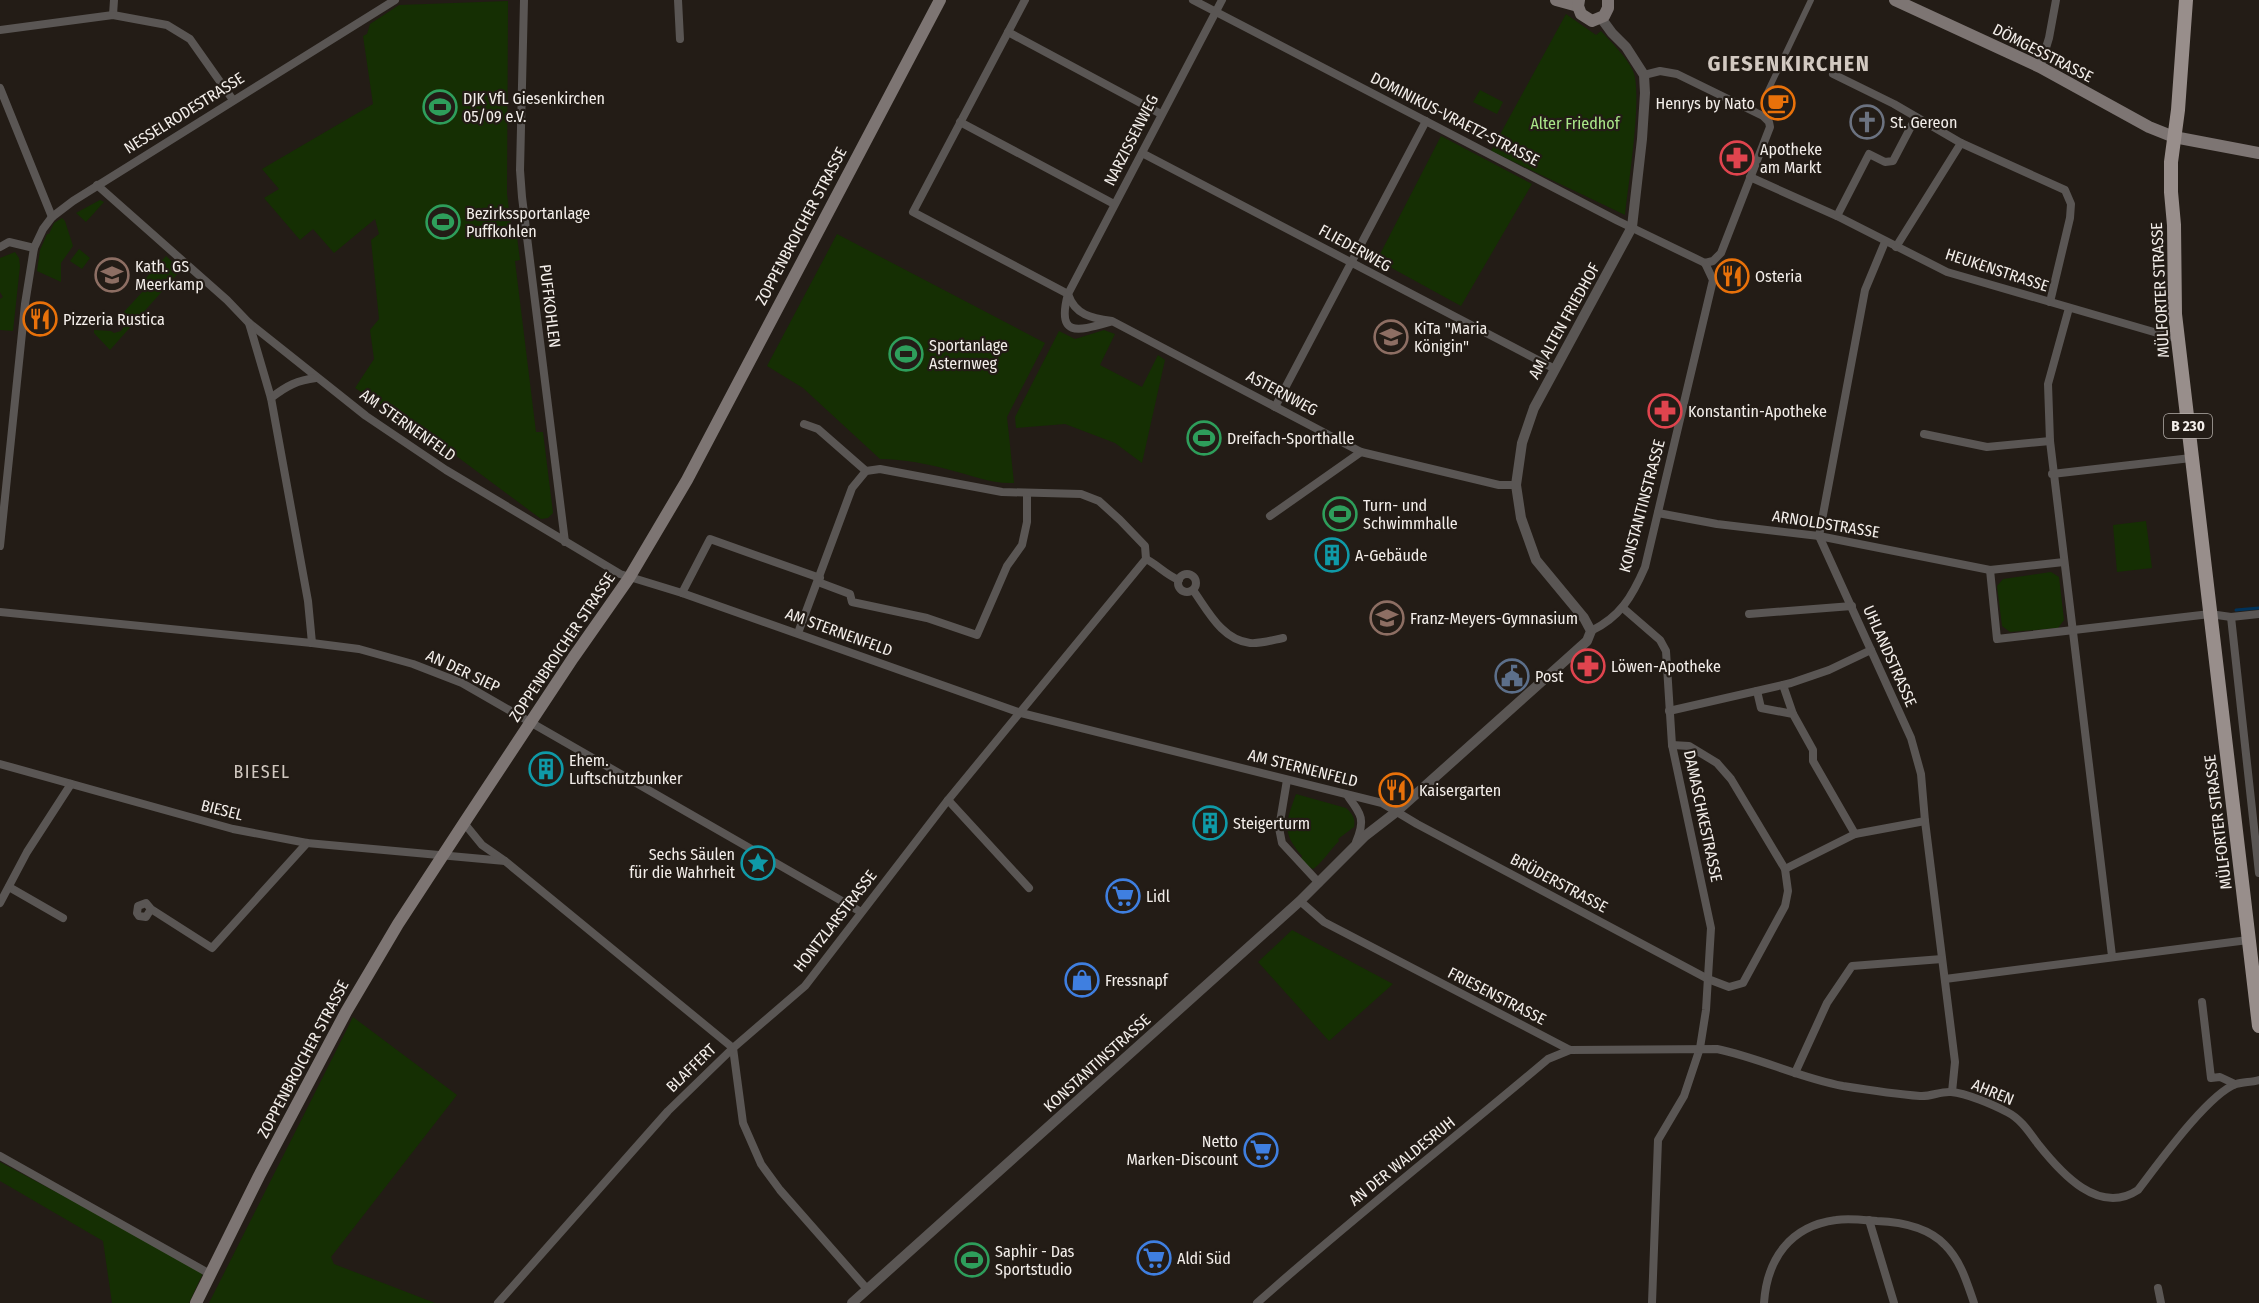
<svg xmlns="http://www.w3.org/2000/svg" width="2259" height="1303" viewBox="0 0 2259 1303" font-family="'Fira Sans Condensed',sans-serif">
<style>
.green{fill:#152f03}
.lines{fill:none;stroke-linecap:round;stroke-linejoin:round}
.stream{stroke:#003259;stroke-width:3}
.pedestrian{stroke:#5a5654;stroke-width:6}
.minor{stroke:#5a5654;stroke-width:8}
.tertiary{stroke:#5a5654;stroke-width:10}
.secondary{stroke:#7d7573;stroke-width:12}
.primary{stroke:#988e8b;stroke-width:14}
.labels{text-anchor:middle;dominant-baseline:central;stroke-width:4.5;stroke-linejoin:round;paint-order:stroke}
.shield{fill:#231c16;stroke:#b5afaa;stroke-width:1.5}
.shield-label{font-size:15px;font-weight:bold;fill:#f3eeea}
.street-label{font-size:16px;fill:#f3eeea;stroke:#231c16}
.poi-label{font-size:16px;fill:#f3eeea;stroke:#231c16;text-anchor:start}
.park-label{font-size:16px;fill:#aae789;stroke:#231c16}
.neighbourhood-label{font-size:18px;letter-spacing:1.5px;fill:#d2c9c1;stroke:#231c16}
.district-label{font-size:22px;font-weight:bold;letter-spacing:1.5px;fill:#d2c9c1;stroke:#231c16}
</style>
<rect width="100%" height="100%" fill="#231c16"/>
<g class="green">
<polygon points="508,1 507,194 511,225 516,229 520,260 515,261 536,432 543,432 553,513 548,518 541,519 428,435 355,388 374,359 370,330 379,319 371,240 379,234 375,219 334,253 313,229 300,240 264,198 279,189 262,169 373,104 363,36 367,34 370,24 399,5"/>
<path d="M1566 14 1596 35 1601 31C1612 43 1626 56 1633 71 1643 93 1628 186 1625 215L1491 151Z"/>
<polygon points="1480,90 1503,102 1497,114 1473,102"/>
<polygon points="1441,136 1532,184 1461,306 1377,260"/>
<polygon points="100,200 104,202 86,222 76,213"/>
<polygon points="62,218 65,221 73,246 61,263 61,282 37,271 40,250 47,234 49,234 54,223"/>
<path d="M837 234 1045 343 1007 417 1014 483C991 484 971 475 950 470 928 464 904 459 880 459L803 388 767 366Z"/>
<polygon points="79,249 90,258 82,269 70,261"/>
<polygon points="15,252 19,258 20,266 13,331 0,330 0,299 3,297 0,292 0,258"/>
<polygon points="166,256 181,270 110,350 94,333 94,330 111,331 114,333 121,331 125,325 122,314 145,289 136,282 144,280"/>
<polygon points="1104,330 1115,334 1100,365 1142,387 1158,355 1165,360 1142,463 1115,443 1065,424 1016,428 1015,417 1059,331 1075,339"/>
<polygon points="2146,521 2152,568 2117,572 2113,525"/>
<polygon points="2051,572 2059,577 2064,620 2058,628 2010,632 2002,626 1997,586 2003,579"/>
<path d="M1296 794 1346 808C1352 813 1356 819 1354 827L1338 839 1339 841C1331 849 1321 864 1313 869L1300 861 1302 856C1281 832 1286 822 1296 794Z"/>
<polygon points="1292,930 1393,984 1329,1041 1258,962"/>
<polygon points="353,1017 457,1095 331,1257 334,1264 435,1303 209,1303"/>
<polygon points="0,1162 204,1271 189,1303 112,1303 103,1241 0,1181"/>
</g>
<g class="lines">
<polyline class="stream" points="2236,610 2259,608"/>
<polyline class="pedestrian" points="1769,122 1765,97 1811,0"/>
<g class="minor">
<polyline points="524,0 520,170 522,197 565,542"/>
<polyline points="678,0 680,39"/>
<path d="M1025 0 913 212 1068 294C1075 315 1091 318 1112 321L1361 452 1499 485H1516"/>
<polyline points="1193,0 1618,221 1705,263"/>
<polyline points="113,15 114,0"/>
<polyline points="0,30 113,15 167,25 190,39 233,100"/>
<polyline points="1008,32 1161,114"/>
<polyline points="2040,67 2049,38 2056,0"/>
<polyline points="1833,74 1894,104 1961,143 2065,190 2071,204 2070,218 2050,302"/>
<polyline points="1644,75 1660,71 1677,74 1763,116 1769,122 1770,127 1721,253 1713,261 1705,263"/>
<polyline points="0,88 52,217"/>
<polyline points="960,122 1114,204"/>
<polyline points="1142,153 1555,369"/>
<polyline points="1750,177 1837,216 1947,272 2178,339"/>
<polyline points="97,185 227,300 249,323 366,416 446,470 620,574 682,593 1021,713 1382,803 1417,824 1708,979 1729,987 1743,983 1785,906 1788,891 1785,869 1731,779 1717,763 1689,746 1672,745"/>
<polyline points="1837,216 1869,154 1885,162 1893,161 1916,117"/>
<polyline points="1885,242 1865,290 1819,536 1911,738 1921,774 1925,821 1955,1062 1952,1092"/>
<polyline points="0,247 9,242 34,248"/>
<polyline points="1896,247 1961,143"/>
<polyline points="2069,308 2048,384 2050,441 2112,956"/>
<path d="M1110 322C1078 331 1056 338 1068 294L1222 0"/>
<polyline points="249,323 271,398 308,601 312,643"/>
<path d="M271 398C286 386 298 380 316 378"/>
<polyline points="1275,407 1426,121"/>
<polyline points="804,424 818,429 866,471"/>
<polyline points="1924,434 1987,447 2050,441"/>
<polyline points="2052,474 2191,458"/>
<polyline points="1658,513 1717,524 1819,536 1990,570 2064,562"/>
<polyline points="1270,516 1361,452"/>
<polyline points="0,546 25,304 34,248 43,229 52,217 73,201 395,0"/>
<path d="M1146 559C1158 565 1166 575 1179 580"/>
<polyline points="1990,570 1997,639 2210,614 2231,617 2259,614"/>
<circle cx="1187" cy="583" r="9"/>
<polyline points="818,582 850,594 852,602 927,618 977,635 1007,566 1022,545 1027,522 1027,493"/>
<path d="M1193 590C1208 611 1222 640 1250 643 1260 644 1273 640 1283 638"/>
<polyline points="682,593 710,539 820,578"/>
<polyline points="1623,608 1660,640 1666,651 1672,745 1711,928 1706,1010 1700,1048 1684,1096 1658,1140 1652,1303"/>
<polyline points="0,612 312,643 359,649 413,664 462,683 861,912"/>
<polyline points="1749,614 1852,606"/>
<polyline points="2231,617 2259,873"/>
<path d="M1591 631C1620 617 1632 597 1645 567L1713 280 1705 263"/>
<polyline points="1783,685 1793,714"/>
<polyline points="1757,691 1761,708 1793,714 1813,750 1813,761 1855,834"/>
<polyline points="1669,711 1791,683 1829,670 1871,650"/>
<polyline points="0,764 233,829 307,843 505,861 733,1048"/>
<polyline points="1287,780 1279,828 1282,843 1319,883"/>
<path d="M1347 795C1361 814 1366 819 1356 842"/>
<polyline points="948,800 1029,888"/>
<polyline points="464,823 482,845 505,861"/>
<polyline points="1785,869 1855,834 1925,821"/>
<polyline points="9,887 63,918"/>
<path d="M1300 901 1324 922 1570 1050 1717 1049C1760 1058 1800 1078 1843 1086 1868 1090 1894 1094 1920 1096 1930 1097 1941 1091 1951 1092 1966 1093 1994 1105 2007 1112 2021 1119 2029 1132 2038 1144 2061 1173 2099 1216 2138 1190 2158 1164 2208 1094 2236 1084 2243 1082 2252 1082 2259 1080"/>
<polyline points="0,903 27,852 71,784"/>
<polyline points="151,909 146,917 139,916 137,913 138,906 146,903 151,909 212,948 307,843"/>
<polyline points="1945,979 2248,940"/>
<polyline points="2202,1002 2211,1078 2220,1077 2235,1084"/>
<polyline points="733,1048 743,1123 761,1164 780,1190 867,1289"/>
<polyline points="1795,1073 1827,1003 1852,966 1942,959"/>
<polyline points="0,1156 210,1274"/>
<polyline points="1869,1220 1894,1303"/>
<polyline points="2158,1288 2161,1303"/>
<polyline points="498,1303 668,1111 733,1048 805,986 948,800 1146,559 1145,546 1120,520 1099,501 1081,494 1002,492 880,469 866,471 852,488 798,633"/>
<path d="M1257 1303C1351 1219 1451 1141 1548 1059L1570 1050"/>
<path d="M1764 1303C1767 1259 1790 1226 1836 1220 1849 1218 1864 1220 1877 1221 1902 1222 1928 1227 1945 1245 1961 1261 1967 1283 1974 1303"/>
</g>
<polyline class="tertiary" points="852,1303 1300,901 1365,836 1396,812 1587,641 1591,631 1584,618 1536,560 1521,518 1516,485 1522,443 1534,408 1632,227 1642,139 1645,93 1644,75 1626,47 1612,33 1601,18"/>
<g class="secondary">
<polyline points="1556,0 1578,6"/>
<polyline points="1579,0 1578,6 1581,14 1592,21 1604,16 1608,8 1608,0"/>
<polyline points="1895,0 2040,67 2149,127 2174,137 2259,153"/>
<polyline points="196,1303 259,1176 346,1012 398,924 464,823 573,658 629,578 687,480 940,0"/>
</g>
<polyline class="primary" points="2186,0 2178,110 2171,162 2171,192 2174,225 2175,314 2259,1026"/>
</g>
<defs>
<symbol id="cafe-ring" viewBox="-11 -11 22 22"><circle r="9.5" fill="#231c16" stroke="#e8710a" stroke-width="1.5"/><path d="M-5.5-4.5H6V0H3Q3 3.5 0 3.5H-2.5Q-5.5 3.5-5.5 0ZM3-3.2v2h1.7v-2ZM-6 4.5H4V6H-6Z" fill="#e8710a"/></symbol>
<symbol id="stadium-ring" viewBox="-11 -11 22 22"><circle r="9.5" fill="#231c16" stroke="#2e9e5b" stroke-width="1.5"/><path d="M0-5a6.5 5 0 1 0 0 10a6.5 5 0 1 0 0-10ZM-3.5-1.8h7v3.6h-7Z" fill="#2e9e5b"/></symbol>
<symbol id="church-ring" viewBox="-11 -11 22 22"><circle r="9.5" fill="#231c16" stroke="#6b7280" stroke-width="1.5"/><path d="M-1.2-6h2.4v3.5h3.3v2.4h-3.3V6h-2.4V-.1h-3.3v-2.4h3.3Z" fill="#6b7280"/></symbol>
<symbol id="pharmacy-ring" viewBox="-11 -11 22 22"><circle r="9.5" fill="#231c16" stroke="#e0444e" stroke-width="1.5"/><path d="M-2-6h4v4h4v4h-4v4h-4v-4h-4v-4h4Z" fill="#e0444e"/></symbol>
<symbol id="school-ring" viewBox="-11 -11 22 22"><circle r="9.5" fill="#231c16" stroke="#8d6e63" stroke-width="1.5"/><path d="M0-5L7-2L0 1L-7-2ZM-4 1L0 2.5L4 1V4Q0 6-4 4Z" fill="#8d6e63"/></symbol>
<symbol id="restaurant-ring" viewBox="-11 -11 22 22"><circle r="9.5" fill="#231c16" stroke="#e8710a" stroke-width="1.5"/><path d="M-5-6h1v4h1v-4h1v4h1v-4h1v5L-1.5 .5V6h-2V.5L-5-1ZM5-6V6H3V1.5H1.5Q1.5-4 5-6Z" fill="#e8710a"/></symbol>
<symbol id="building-ring" viewBox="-11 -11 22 22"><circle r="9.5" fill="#231c16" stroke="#0f9aa8" stroke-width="1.5"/><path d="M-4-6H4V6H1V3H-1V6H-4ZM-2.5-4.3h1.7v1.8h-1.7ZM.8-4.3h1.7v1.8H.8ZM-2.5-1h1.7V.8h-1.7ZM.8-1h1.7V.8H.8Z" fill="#0f9aa8"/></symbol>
<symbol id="civic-ring" viewBox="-11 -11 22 22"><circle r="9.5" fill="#231c16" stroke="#5c6f8a" stroke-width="1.5"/><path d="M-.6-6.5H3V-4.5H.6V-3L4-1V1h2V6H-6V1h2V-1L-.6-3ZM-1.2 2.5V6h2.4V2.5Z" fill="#5c6f8a"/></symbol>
<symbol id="sight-ring" viewBox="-11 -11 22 22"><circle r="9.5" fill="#231c16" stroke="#0f9aa8" stroke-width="1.5"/><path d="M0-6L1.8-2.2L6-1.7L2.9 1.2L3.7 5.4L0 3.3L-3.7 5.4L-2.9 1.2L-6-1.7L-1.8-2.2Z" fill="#0f9aa8"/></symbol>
<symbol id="supermarket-ring" viewBox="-11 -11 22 22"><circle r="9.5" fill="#231c16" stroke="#3f7fe0" stroke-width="1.5"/><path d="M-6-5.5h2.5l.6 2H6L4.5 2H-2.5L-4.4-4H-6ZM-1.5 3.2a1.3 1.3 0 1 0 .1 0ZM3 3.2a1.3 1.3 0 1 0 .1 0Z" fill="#3f7fe0"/></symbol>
<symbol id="shop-ring" viewBox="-11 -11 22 22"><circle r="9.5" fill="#231c16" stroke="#3f7fe0" stroke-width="1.5"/><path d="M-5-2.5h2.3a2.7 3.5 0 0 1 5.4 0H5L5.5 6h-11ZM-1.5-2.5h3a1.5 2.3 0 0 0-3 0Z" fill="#3f7fe0"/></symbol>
</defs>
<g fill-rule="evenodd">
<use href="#cafe-ring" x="1759" y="84" width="38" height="38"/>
<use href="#stadium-ring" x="421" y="88" width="38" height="38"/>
<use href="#church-ring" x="1848" y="103" width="38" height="38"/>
<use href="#pharmacy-ring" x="1718" y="139" width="38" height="38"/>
<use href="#stadium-ring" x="424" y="203" width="38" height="38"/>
<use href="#school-ring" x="93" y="256" width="38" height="38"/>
<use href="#restaurant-ring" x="1713" y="257" width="38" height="38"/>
<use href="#restaurant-ring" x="21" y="300" width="38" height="38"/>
<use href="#school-ring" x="1372" y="318" width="38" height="38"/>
<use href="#stadium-ring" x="887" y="335" width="38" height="38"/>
<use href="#pharmacy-ring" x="1646" y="392" width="38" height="38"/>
<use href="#stadium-ring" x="1185" y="419" width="38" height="38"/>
<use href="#stadium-ring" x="1321" y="495" width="38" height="38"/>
<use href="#building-ring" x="1313" y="536" width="38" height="38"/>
<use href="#school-ring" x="1368" y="599" width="38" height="38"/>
<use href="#pharmacy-ring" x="1569" y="647" width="38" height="38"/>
<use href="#civic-ring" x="1493" y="657" width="38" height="38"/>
<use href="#building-ring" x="527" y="750" width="38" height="38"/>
<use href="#restaurant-ring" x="1377" y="771" width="38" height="38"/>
<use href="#building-ring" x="1191" y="804" width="38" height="38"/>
<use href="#sight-ring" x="739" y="844" width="38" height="38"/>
<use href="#supermarket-ring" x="1104" y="877" width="38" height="38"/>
<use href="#shop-ring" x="1063" y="961" width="38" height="38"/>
<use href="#supermarket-ring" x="1242" y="1131" width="38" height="38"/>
<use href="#supermarket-ring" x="1135" y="1239" width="38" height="38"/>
<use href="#stadium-ring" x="953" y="1241" width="38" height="38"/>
</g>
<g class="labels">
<rect class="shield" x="2164" y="414" width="48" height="24" rx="4.5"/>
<g class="shield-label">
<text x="2188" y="426">B 230</text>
</g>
<g class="street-label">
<text transform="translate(2043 53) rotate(27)">DÖMGESSTRASSE</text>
<text transform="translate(184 113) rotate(-32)">NESSELRODESTRASSE</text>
<text transform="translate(1455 119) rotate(27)">DOMINIKUS-VRAETZ-STRASSE</text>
<text transform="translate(1131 140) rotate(-63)">NARZISSENWEG</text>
<text transform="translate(801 226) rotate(-62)">ZOPPENBROICHER STRASSE</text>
<text transform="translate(1355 248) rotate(29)">FLIEDERWEG</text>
<text transform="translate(1997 270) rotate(18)">HEUKENSTRASSE</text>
<text transform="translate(2160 290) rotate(-93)">MÜLFORTER STRASSE</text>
<text transform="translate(550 306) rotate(83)">PUFFKOHLEN</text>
<text transform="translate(1564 321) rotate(-61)">AM ALTEN FRIEDHOF</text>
<text transform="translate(1282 393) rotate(28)">ASTERNWEG</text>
<text transform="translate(408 425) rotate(35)">AM STERNENFELD</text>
<text transform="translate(1642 506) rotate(-75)">KONSTANTINSTRASSE</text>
<text transform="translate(1826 524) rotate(9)">ARNOLDSTRASSE</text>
<text transform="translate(839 632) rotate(20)">AM STERNENFELD</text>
<text transform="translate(562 647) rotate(-56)">ZOPPENBROICHER STRASSE</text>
<text transform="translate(1890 656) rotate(66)">UHLANDSTRASSE</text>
<text transform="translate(463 671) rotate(25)">AN DER SIEP</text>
<text transform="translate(1303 768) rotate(14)">AM STERNENFELD</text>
<text transform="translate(222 810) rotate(14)">BIESEL</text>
<text transform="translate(1703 816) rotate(78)">DAMASCHKESTRASSE</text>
<text transform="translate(2218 822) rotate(-97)">MÜLFORTER STRASSE</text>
<text transform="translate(1559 883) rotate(28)">BRÜDERSTRASSE</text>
<text transform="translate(835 921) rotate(-52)">HONTZLARSTRASSE</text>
<text transform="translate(1497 996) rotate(27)">FRIESENSTRASSE</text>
<text transform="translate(303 1059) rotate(-62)">ZOPPENBROICHER STRASSE</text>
<text transform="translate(1097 1063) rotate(-42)">KONSTANTINSTRASSE</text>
<text transform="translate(691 1068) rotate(-44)">BLAFFERT</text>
<text transform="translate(1993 1092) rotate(22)">AHREN</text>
<text transform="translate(1402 1161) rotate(-39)">AN DER WALDESRUH</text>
</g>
<g class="poi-label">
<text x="463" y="98">DJK VfL Giesenkirchen<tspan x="463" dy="18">05/09 e.V.</tspan></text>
<text x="1755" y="103" text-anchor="end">Henrys by Nato</text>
<text x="1890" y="122">St. Gereon</text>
<text x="1760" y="149">Apotheke<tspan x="1760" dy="18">am Markt</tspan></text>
<text x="466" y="213">Bezirkssportanlage<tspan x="466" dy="18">Puffkohlen</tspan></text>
<text x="135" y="266">Kath. GS<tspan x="135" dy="18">Meerkamp</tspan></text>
<text x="1755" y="276">Osteria</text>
<text x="63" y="319">Pizzeria Rustica</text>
<text x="1414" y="328">KiTa "Maria<tspan x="1414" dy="18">Königin"</tspan></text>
<text x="929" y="345">Sportanlage<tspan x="929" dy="18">Asternweg</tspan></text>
<text x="1688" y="411">Konstantin-Apotheke</text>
<text x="1227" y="438">Dreifach-Sporthalle</text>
<text x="1363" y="505">Turn- und<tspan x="1363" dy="18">Schwimmhalle</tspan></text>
<text x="1355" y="555">A-Gebäude</text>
<text x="1410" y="618">Franz-Meyers-Gymnasium</text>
<text x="1611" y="666">Löwen-Apotheke</text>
<text x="1535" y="676">Post</text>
<text x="569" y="760">Ehem.<tspan x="569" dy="18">Luftschutzbunker</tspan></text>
<text x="1419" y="790">Kaisergarten</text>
<text x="1233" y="823">Steigerturm</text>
<text x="735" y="854" text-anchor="end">Sechs Säulen<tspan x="735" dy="18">für die Wahrheit</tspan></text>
<text x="1146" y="896">Lidl</text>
<text x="1105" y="980">Fressnapf</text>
<text x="1238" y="1141" text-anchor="end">Netto<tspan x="1238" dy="18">Marken-Discount</tspan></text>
<text x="995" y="1251">Saphir - Das<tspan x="995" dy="18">Sportstudio</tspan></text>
<text x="1177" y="1258">Aldi Süd</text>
</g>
<g class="park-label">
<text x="1575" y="123">Alter Friedhof</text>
</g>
<g class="neighbourhood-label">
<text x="262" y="772">BIESEL</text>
</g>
<g class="district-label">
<text x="1789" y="63">GIESENKIRCHEN</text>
</g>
</g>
</svg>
